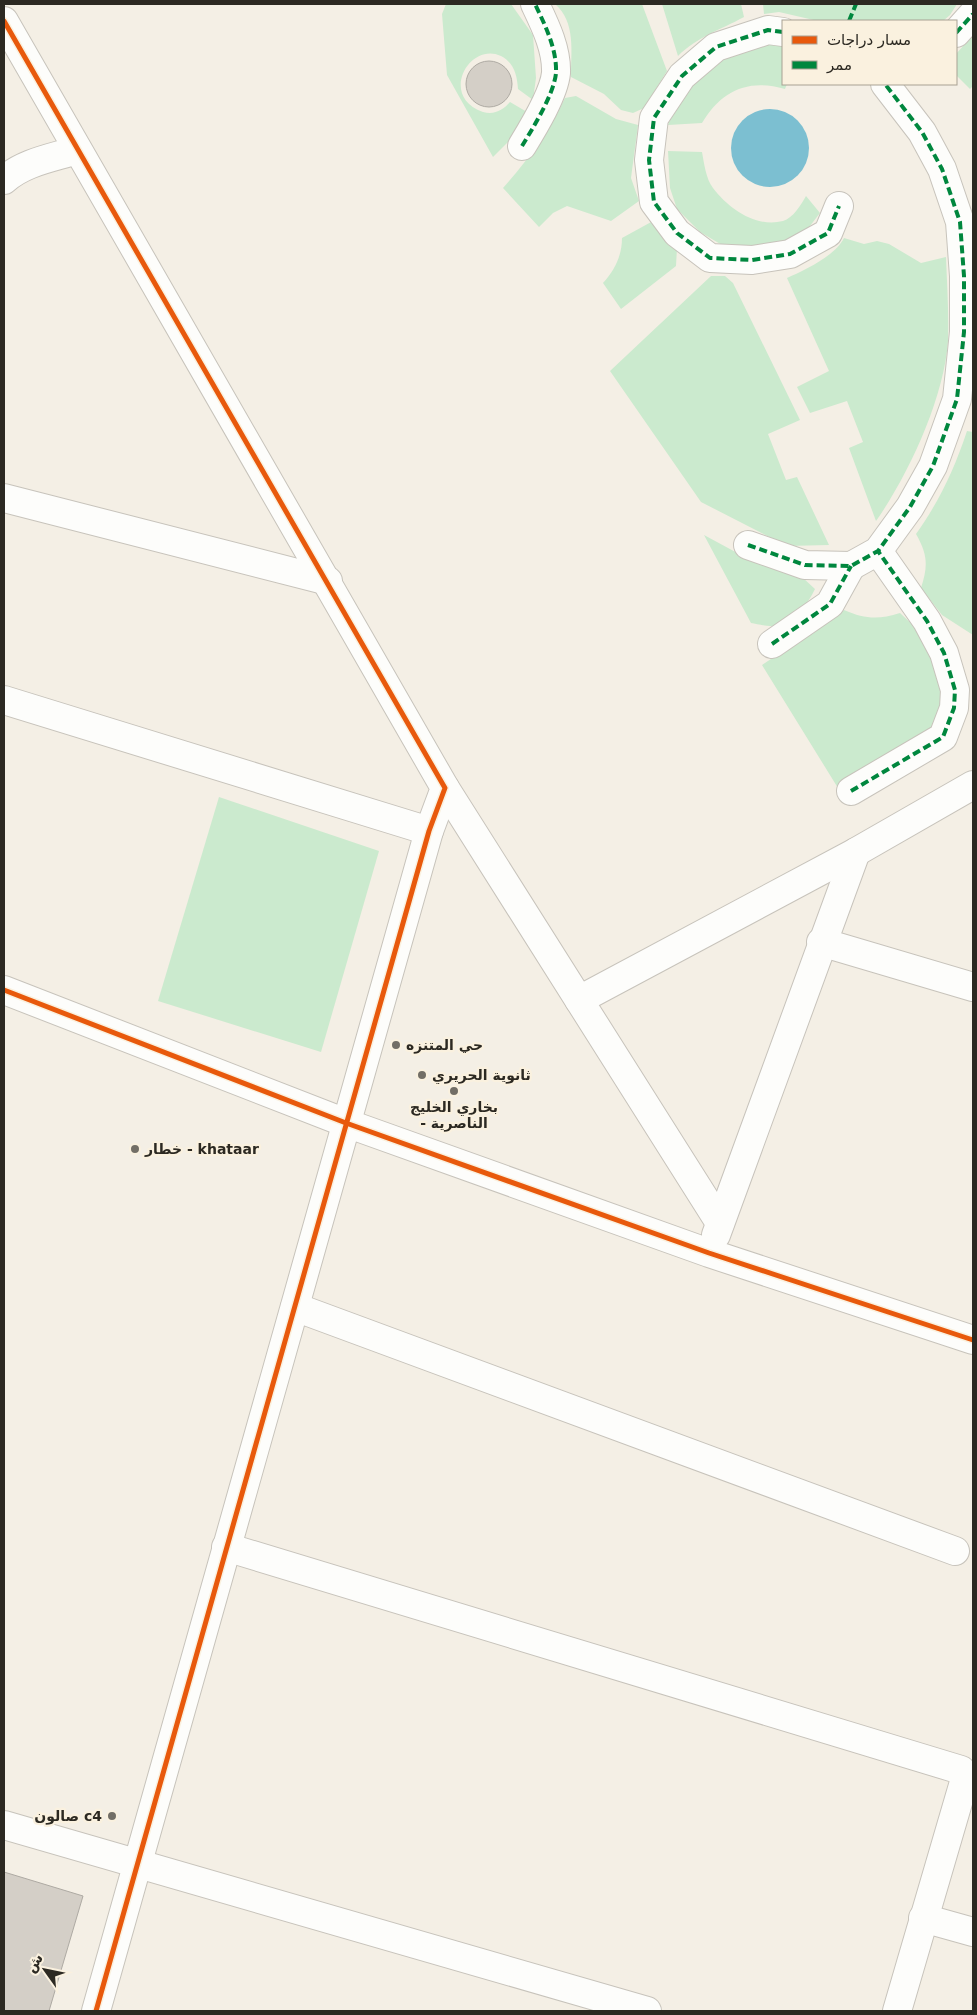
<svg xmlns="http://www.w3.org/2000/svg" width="977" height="2015" viewBox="0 0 977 2015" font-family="'DejaVu Sans',Vazirmatn,sans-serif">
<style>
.green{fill:#cbeace}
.water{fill:#7cbfd1}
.building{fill:#d4cfc7;stroke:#aeaaa3}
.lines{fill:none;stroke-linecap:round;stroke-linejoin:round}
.minor-casing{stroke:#c7c3bb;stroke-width:30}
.minor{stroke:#fdfdfb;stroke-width:28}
.quiet{stroke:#00873e;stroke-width:4;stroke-dasharray:8 4;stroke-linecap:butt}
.cycleway-casing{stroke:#faf1df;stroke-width:8}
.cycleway{stroke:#e8590c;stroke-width:5}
.poi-dot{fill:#726e66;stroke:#faf1df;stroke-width:2}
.labels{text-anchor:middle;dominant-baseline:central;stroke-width:4.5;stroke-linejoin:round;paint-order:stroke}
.poi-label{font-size:14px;font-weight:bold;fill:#2c2922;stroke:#faf1df;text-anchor:start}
</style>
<rect width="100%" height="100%" fill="#f4efe5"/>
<g class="green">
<path d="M446 4H511L533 35 536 78 533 100 518 89C517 75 514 63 501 56 470 41 438 96 483 112 495 115 503 110 510 102L527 112 512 138 493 157 447 75 442 14Z"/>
<path d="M555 4H642L667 71 644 108 633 113 621 110 604 94 571 77C571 52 576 22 555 4Z"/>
<path d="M662 4H741L744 17C720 30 697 37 678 56Z"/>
<polygon points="763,4 957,4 950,15 943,21 818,21 779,12 764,14"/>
<polygon points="973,35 973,86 970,89 956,75 956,54"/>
<path d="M783 44V84H787L785 89C748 78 721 91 702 123L668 125 675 105 686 86 717 61 752 46Z"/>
<path d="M576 96 616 119 638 125 631 178 639 201 611 221 567 206 553 213 539 227 503 188C527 161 549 132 565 98Z"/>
<path d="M668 151 702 152C704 163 706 179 713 188 729 209 756 228 783 221 793 218 801 205 806 196L820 213 803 235 766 246 722 245 700 232 677 209 670 188Z"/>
<path d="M653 221 677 248 676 266 621 309 603 283C615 270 622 255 622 238Z"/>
<path d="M844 238 864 244 877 241 889 244 921 263 946 257C947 284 949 314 948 341 944 398 909 474 876 521L849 448 863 442 847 401 810 413 797 387 829 371 787 278C805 270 835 256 844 238Z"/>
<polygon points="711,276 725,276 733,283 800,420 768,434 786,480 797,477 829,545 787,546 701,502 610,371"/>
<path d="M967 431 973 432V635L942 615 921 588C928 566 928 555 916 534 940 500 954 470 967 431Z"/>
<path d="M704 535 741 555 802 577 815 589C808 604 793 624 775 626 768 627 758 624 751 623Z"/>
<path d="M844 610C865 619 878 620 900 613L915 627 936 662 945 699 935 728 838 788 762 665Z"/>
<polygon points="219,797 379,851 321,1052 158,1001"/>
</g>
<circle class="water" cx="770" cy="148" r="39"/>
<g class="building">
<circle cx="489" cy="84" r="23"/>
<polygon points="4,1872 83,1896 49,2011 4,2011"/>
</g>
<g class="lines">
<defs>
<g id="minor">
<polyline points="4,21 445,788 429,831 96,2011"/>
<polyline points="783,32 768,30 716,47 682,76 654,118 649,160 654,202 677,233 710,258 752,260 790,254 828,233 839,206"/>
<polyline points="956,33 973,14"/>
<path d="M522 146C533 128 554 94 556 73 557 49 545 25 535 4"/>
<path d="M4 180C24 162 52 158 77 150"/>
<polyline points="4,498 328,581"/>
<polyline points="748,545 805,565 851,566 878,551 910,507 933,466 957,399 964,332 964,276 960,222 942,169 922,132 885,84"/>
<polyline points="772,644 830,604 851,566"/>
<polyline points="4,700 429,831"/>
<polyline points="445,788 720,1223"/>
<polyline points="851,791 943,737 954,708 955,690 944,653 927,621 878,551"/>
<polyline points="821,942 973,987"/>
<polyline points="4,990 346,1123 709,1253 973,1340"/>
<polyline points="579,1000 856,852 973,785"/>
<polyline points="716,1235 856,852"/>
<polyline points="295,1307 955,1551"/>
<polyline points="226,1547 961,1770 964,1782 897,2011"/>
<polyline points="4,1825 647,2011"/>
<polyline points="923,1918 973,1932"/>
</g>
</defs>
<use href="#minor" class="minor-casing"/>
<use href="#minor" class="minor"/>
<g class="quiet">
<polyline points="849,21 856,4"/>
<polyline points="783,32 768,30 716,47 682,76 654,118 649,160 654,202 677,233 710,258 752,260 790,254 828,233 839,206"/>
<polyline points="956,33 973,14"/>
<path d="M522 146C533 128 554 94 556 73 557 49 545 25 535 4"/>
<polyline points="748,545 805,565 851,566 878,551 910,507 933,466 957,399 964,332 964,276 960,222 942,169 922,132 885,84"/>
<polyline points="772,644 830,604 851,566"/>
<polyline points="851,791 943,737 954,708 955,690 944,653 927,621 878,551"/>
</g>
<defs>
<g id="cycleway">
<polyline points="4,21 445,788 429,831 96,2011"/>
<polyline points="4,990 346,1123 709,1253 973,1340"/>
</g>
</defs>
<use href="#cycleway" class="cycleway-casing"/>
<use href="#cycleway" class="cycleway"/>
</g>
<g class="poi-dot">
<circle cx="396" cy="1045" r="5"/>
<circle cx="422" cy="1075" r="5"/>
<circle cx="454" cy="1091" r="5"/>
<circle cx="135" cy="1149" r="5"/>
<circle cx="112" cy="1816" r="5"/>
</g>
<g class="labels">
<g class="poi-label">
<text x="406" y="1045">حي المتنزه</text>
<text x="432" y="1075">ثانوية الحريري</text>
<text x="454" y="1107" text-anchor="middle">بخاري الخليج<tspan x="454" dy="16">- الناصرية</tspan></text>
<text x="145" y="1149">خطار - khataar</text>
<text x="102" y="1816" text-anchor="end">صالون c4</text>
</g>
</g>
<rect width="977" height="2015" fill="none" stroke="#2c2922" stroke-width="10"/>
<rect x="782" y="20" width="175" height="65" fill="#faf1df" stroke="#a8a193"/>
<rect x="792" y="36" width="25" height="8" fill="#e8590c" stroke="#a8a193"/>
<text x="827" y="45" font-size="15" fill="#2c2922">مسار دراجات</text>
<rect x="792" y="61" width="25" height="8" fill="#00873e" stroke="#a8a193"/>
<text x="827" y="70" font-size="15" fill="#2c2922">ممر</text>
<g transform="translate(45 1970) rotate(303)" stroke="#faf1df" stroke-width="4" paint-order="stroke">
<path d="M0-4L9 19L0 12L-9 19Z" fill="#2c2922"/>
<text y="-8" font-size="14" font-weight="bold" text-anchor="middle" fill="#2c2922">ش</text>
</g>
</svg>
